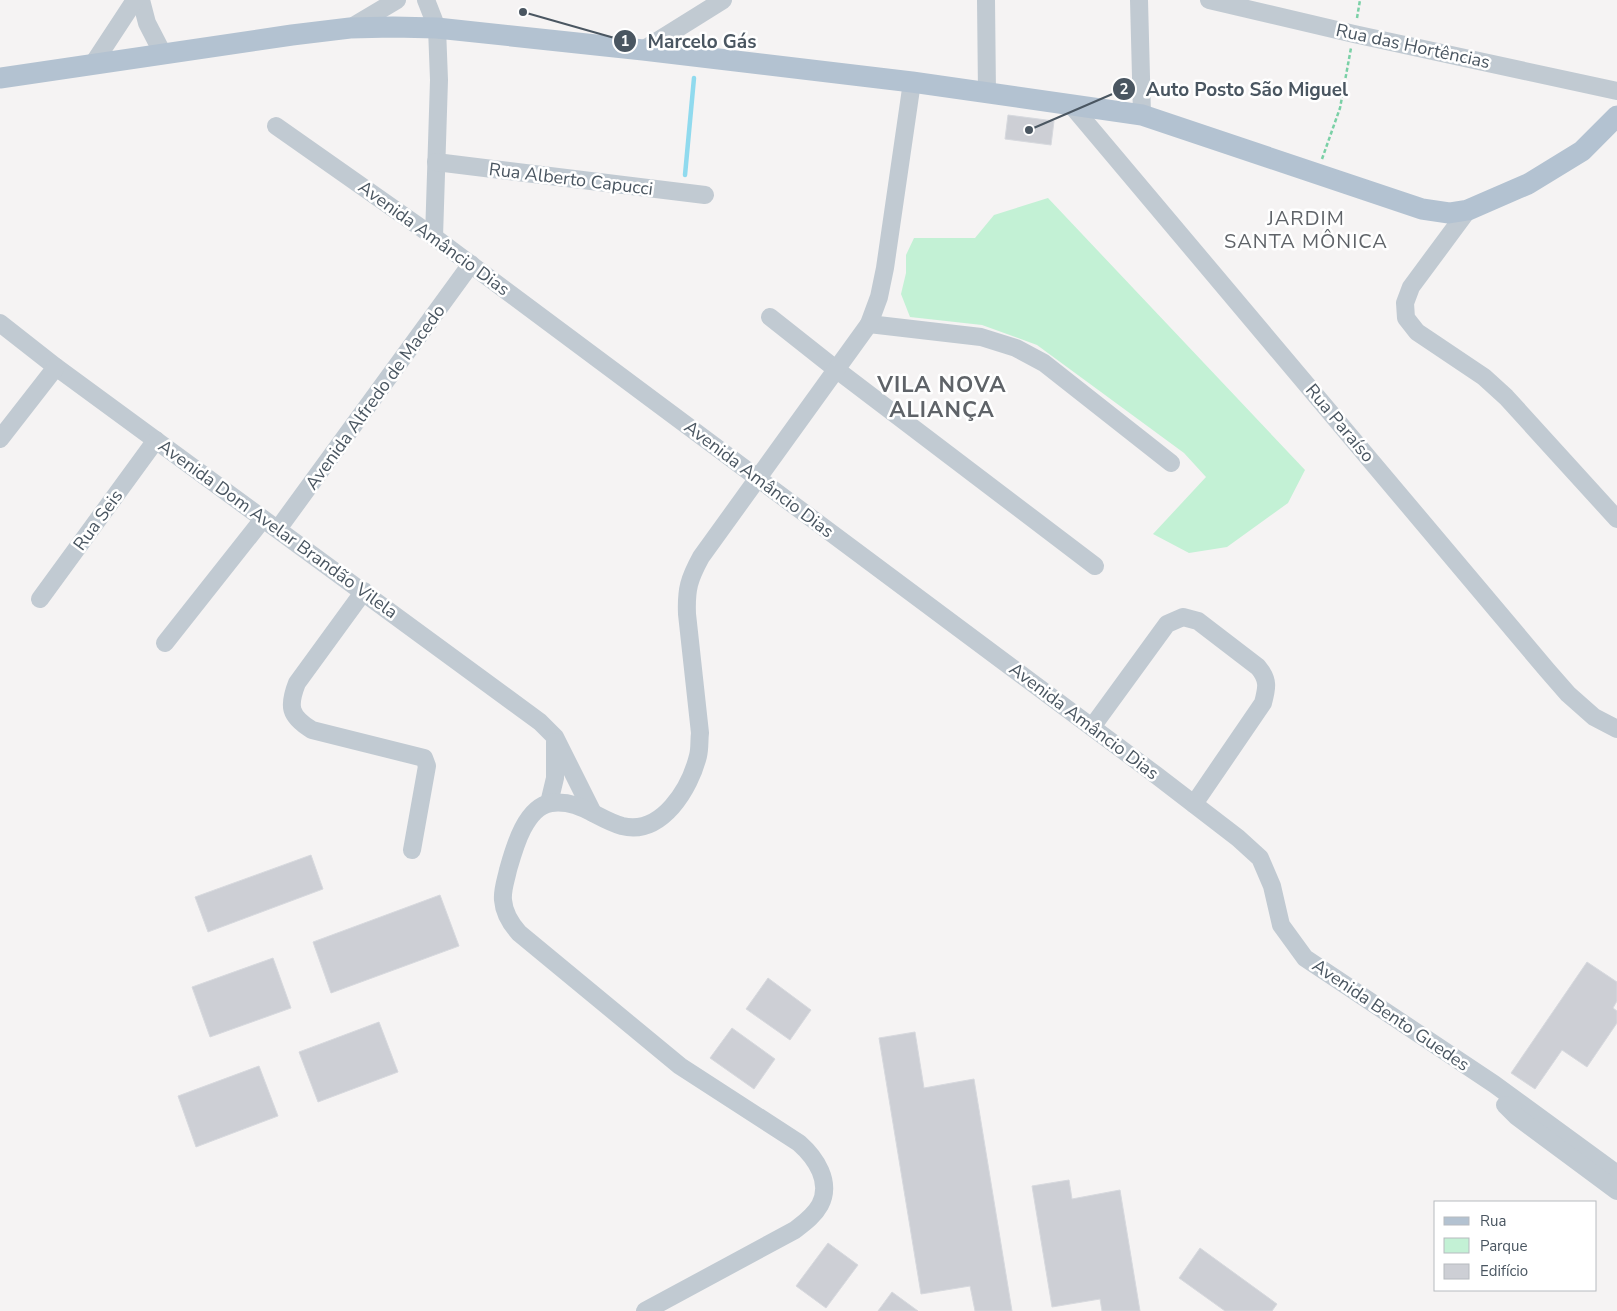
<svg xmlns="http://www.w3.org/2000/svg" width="1617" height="1311" viewBox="0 0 1617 1311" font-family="'Nunito Sans',sans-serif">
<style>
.green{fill:#c3f1d5}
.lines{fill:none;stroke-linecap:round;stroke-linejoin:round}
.stream{stroke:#90daee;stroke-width:4.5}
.building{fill:#cdcfd5;stroke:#d7d9de}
.path{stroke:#7ad0a6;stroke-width:2.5;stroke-dasharray:4 2.5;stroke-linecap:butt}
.minor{stroke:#c1cad2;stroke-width:18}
.major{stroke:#b3c2d1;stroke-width:21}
.labels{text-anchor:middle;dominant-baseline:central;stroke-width:5;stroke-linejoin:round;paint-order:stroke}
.street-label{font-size:18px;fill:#4a5661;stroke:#fff}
.quarter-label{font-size:20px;letter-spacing:1px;fill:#5f6368;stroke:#fff}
.district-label{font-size:22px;font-weight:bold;letter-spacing:1px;fill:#5f6368;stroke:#fff}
.leader{fill:none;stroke:#4a5661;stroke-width:2}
.callout-dot{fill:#4a5661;stroke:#fff;stroke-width:2}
.mark-label{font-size:15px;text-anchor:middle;font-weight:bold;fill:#fff}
.callout-label{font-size:19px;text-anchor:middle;font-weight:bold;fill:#4a5661;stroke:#fff;stroke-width:5;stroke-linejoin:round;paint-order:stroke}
</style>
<rect width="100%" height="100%" fill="#f5f3f3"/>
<polygon class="green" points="1048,198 1305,470 1288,503 1227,547 1189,553 1153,534 1206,477 1184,453 1037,345 982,325 910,317 901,294 906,273 906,255 914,238 975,238 994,215"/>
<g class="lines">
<polyline class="stream" points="685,175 694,78"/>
</g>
<g class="building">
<polygon points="1008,115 1054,121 1051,145 1005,139"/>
<polygon points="311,855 323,889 208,932 195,897"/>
<polygon points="440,895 459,946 331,993 313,942"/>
<polygon points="273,958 291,1008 210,1037 192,987"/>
<polygon points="1587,962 1617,982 1617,1001 1613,1008 1617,1011 1617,1023 1587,1067 1562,1050 1535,1089 1511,1073"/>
<polygon points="768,978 811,1010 790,1040 746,1009"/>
<polygon points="379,1022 398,1072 318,1102 299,1052"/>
<polygon points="732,1028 775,1059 754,1089 710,1058"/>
<polygon points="915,1032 924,1088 974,1079 1012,1311 975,1311 970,1286 921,1294 879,1038"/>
<polygon points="259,1066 278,1116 196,1147 178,1096"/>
<polygon points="1069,1180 1072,1199 1120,1190 1140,1311 1102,1311 1100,1299 1052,1307 1032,1186"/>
<polygon points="828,1243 858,1265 826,1308 796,1286"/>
<polygon points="1200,1248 1277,1304 1272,1311 1225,1311 1179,1278"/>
<polygon points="892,1292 918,1311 878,1311"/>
</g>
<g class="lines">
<g class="path">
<polyline points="1357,18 1360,0"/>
<polyline points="1322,159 1340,108 1351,48"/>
</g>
<g class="minor">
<polyline points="141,0 147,23 163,54"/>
<polyline points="426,0 437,28 439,80 434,237"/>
<polyline points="986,0 987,93"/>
<polyline points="1139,0 1142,115"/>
<polyline points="1209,0 1354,34 1617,91"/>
<polyline points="350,28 397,0"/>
<polyline points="643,50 723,0"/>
<polyline points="93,64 135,0"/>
<polyline points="1072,106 1547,670 1568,694 1594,717 1617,729"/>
<polyline points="276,126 434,237 1156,775 1238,838 1260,858 1272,886 1281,925 1305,958 1494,1084 1617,1174"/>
<polyline points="436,162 705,195"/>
<polyline points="1468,210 1411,287 1405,303 1406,318 1417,332 1484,377 1506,397 1617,519"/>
<polyline points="770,317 837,370 1095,566"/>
<polyline points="0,323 56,367 540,722 555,737 593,813"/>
<polyline points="869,324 981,337 1016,348 1044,363 1171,463"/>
<polyline points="0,439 56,367"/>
<polyline points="278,529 471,264"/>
<path d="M364 591 297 683C288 706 289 716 312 730L424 758 427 766 412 850"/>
<polyline points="40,599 156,440"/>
<polyline points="165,643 263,519"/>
<path d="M1092 727 1167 624 1183 617 1198 621 1258 667C1269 680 1267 688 1263 703L1194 804"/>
<polyline points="549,803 555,778 555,742"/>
<polyline points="1505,1105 1516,1116 1617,1191"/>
<path d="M645 1311 795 1230C804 1223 814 1216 820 1205 832 1182 816 1158 799 1143L680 1066 519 933C511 924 504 913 503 900 502 890 506 880 508 870 514 849 525 807 551 803 579 799 597 819 622 826 662 836 690 788 698 756 700 748 699 740 700 733L687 614C686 589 689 579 701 557L869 324 879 297 885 268 912 82"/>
</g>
<polyline class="major" points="0,78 292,35 350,28 393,27 437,28 643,50 912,82 1142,115 1422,209 1449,213 1468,210 1528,184 1582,151 1617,116"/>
</g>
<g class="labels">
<g class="street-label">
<text transform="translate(1413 46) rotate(12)">Rua das Hortências</text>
<text transform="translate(571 179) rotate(7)">Rua Alberto Capucci</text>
<text transform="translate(434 238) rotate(36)">Avenida Amâncio Dias</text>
<text transform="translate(375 397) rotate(-54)">Avenida Alfredo de Macedo</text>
<text transform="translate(1340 423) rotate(50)">Rua Paraíso</text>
<text transform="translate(759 479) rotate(37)">Avenida Amâncio Dias</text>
<text transform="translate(98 520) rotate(-54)">Rua Seis</text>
<text transform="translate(278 529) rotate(36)">Avenida Dom Avelar Brandão Vilela</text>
<text transform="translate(1084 721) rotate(37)">Avenida Amâncio Dias</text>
<text transform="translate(1391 1015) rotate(34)">Avenida Bento Guedes</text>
</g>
<g class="quarter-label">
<text x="1306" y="218">JARDIM<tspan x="1306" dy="23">SANTA MÔNICA</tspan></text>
</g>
<g class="district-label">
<text x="942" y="385">VILA NOVA<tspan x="942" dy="25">ALIANÇA</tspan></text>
</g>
</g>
<path class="leader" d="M523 12L625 41M1029 130L1124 89"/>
<g class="callout-dot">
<circle cx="523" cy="12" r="5"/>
<circle cx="1029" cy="130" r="5"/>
<circle cx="625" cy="41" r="12"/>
<circle cx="1124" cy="89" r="12"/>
</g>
<g class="mark-label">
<text x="625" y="46">1</text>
<text x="1124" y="94">2</text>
</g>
<g class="callout-label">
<text x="702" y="48">Marcelo Gás</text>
<text x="1247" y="96">Auto Posto São Miguel</text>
</g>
<rect x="1434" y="1201" width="162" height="90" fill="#ffffff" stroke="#b7bbc0"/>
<rect x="1444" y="1217" width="25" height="8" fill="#b3c2d1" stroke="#b7bbc0"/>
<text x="1480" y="1226" font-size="15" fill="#4a5661">Rua</text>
<rect x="1444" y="1238" width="25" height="15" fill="#c3f1d5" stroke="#b7bbc0"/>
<text x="1480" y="1251" font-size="15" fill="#4a5661">Parque</text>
<rect x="1444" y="1264" width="25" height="15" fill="#cdcfd5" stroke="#b7bbc0"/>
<text x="1480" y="1276" font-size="15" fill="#4a5661">Edifício</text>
</svg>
